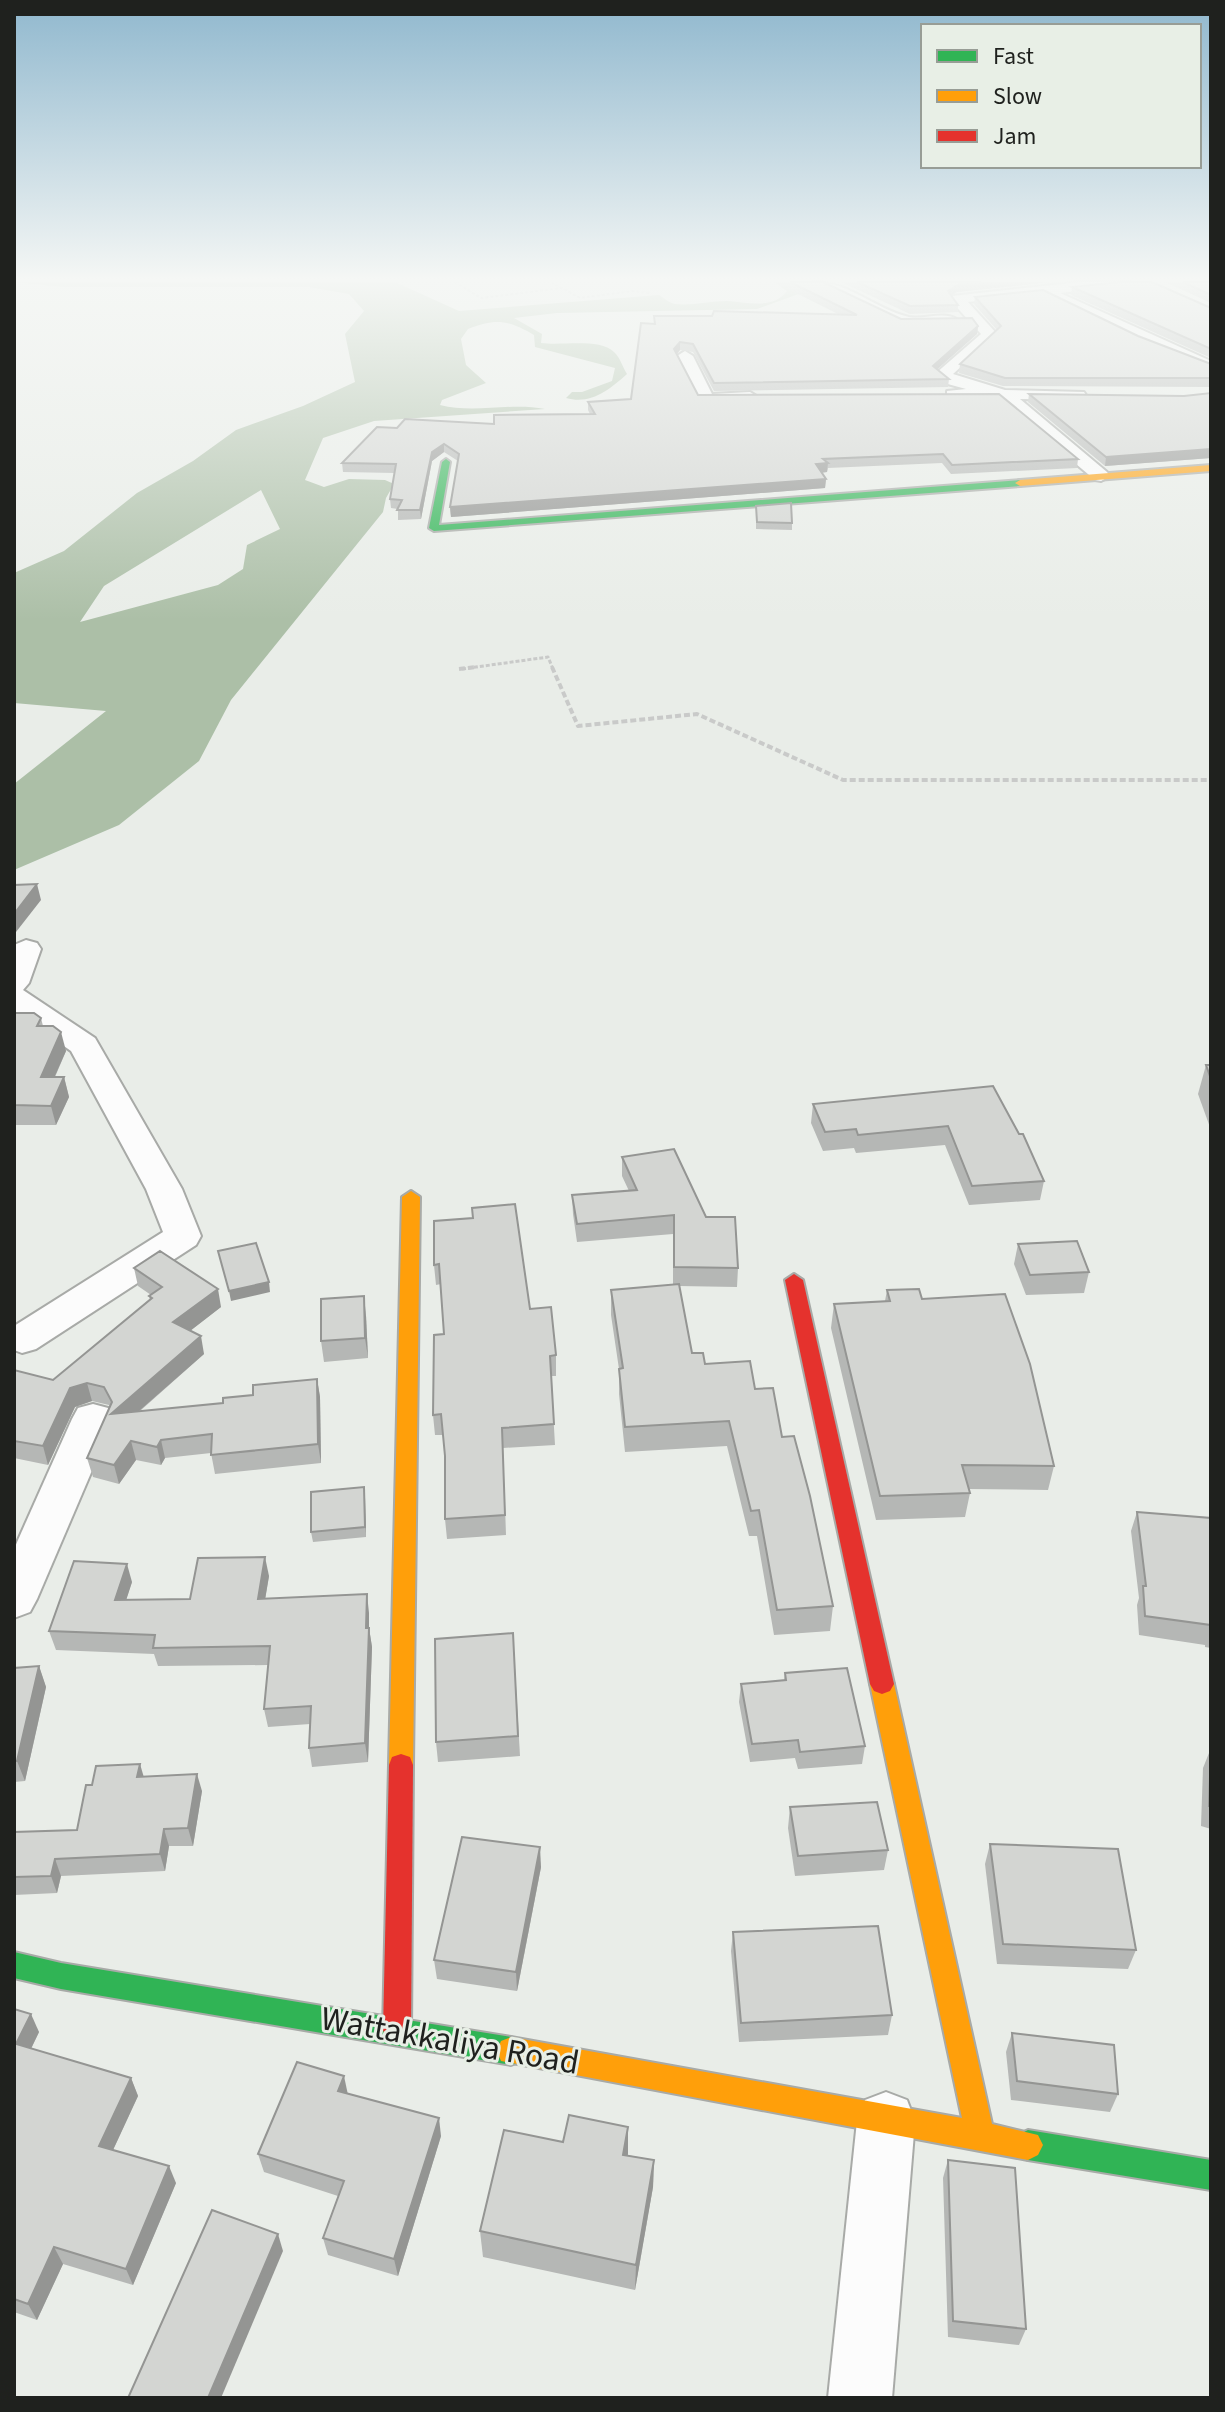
<svg xmlns="http://www.w3.org/2000/svg" width="1225" height="2412" viewBox="0 0 1225 2412" font-family="'Source Sans 3',sans-serif">
<style>
.water{fill:#acbfa7;fill-rule:evenodd}
.lines{fill:none;stroke-linecap:round;stroke-linejoin:round}
.street-casing{stroke:#a8aaa7;stroke-width:4}
.fast-casing{stroke:#a8aaa7;stroke-width:4}
.slow-casing{stroke:#a8aaa7;stroke-width:4}
.jam-casing{stroke:#a8aaa7;stroke-width:4}
.path-far2{stroke:#c9cac9;stroke-width:2;stroke-dasharray:3 2;stroke-linecap:butt}
.path-far1{stroke:#c9cac9;stroke-width:3;stroke-dasharray:4 2;stroke-linecap:butt}
.path{stroke:#c9cac9;stroke-width:4;stroke-dasharray:6 3;stroke-linecap:butt}
.street{fill:#fcfcfc;fill-rule:evenodd}
.fast{fill:#30b455;fill-rule:evenodd}
.slow{fill:#ff9f0a;fill-rule:evenodd}
.jam{fill:#e5322d;fill-rule:evenodd}
.wall{fill:#b5b7b5}
.shaded-wall{fill:#949593}
.building{fill:#d3d5d2;stroke:#949593;stroke-width:2}
.labels{text-anchor:middle;dominant-baseline:central;stroke-width:6;stroke-linejoin:round;paint-order:stroke}
.near-street-label{font-size:34px;fill:#1f211e;stroke:#e8efe6}
</style>
<rect width="100%" height="100%" fill="#e9ede8"/>
<path class="water" d="M14 282H395L459 311 659 295C664 298 669 303 675 304 692 306 710 301 727 301 746 302 773 310 787 291L774 282H789L804 292 757 309 557 313 514 318 542 334 541 343C562 346 600 338 614 352 620 357 623 368 627 374 609 390 591 405 566 398L572 392H582L612 381 615 368 535 347 534 335C508 320 496 318 468 329L461 339 466 365 486 383 442 400 440 405C475 414 510 402 545 409L374 421 323 438 305 480 324 487 349 479 385 480 394 484 386 498 383 512 231 700 199 761 119 825 14 870V784L106 711 14 703V573L64 551 137 493 193 461 236 430 303 406 355 382 345 334 364 311 349 294 309 287H63ZM261 490 280 529 247 545 243 569 218 585 80 622 104 586Z"/>
<g class="lines">
<defs>
<g id="street">
<path d="M814 282C850 282 875 309 909 317 925 320 945 310 958 320L951 324H902Z"/>
<polygon points="1081,282 1130,282 1123,286 1060,293 1211,361 1211,372 1138,341 1042,294 968,302 997,334 953,374 1005,390 1084,392 1086,395 1078,400 1020,399 1107,472 1110,476 1101,481 1095,480 999,399 947,397 947,391 966,389 944,383 935,374 981,334 952,302 952,296"/>
<polygon points="685,351 693,356 712,394 750,392 758,397 750,402 700,402 677,356"/>
<polygon points="26,940 37,943 41,949 29,983 23,990 95,1038 182,1189 201,1236 196,1245 36,1349 22,1353 14,1350 14,1326 163,1232 146,1189 71,1051 14,1011 14,945"/>
<polygon points="93,1404 108,1408 114,1419 37,1599 30,1612 14,1618 14,1549 72,1419 78,1408"/>
<polygon points="886,2092 907,2100 915,2121 892,2398 828,2398 857,2121 865,2100"/>
</g>
<g id="fast">
<polygon points="446,459 450,462 439,525 1020,480 1025,483 1020,486 434,531 429,528 442,462"/>
<polygon points="14,1952 61,1963 511,2037 521,2041 525,2051 521,2061 511,2065 61,1989 14,1978"/>
<polygon points="1028,2130 1211,2160 1211,2190 1028,2160 1018,2155 1013,2145 1018,2135"/>
</g>
<g id="slow">
<polygon points="1211,465 1211,471 1020,486 1015,483 1020,480"/>
<polygon points="411,1191 420,1197 413,1765 410,1773 401,1776 392,1773 389,1765 402,1197"/>
<polygon points="882,1674 890,1677 894,1684 992,2124 1038,2135 1043,2145 1038,2155 1028,2160 501,2061 497,2051 501,2041 511,2037 962,2118 870,1684 874,1677"/>
</g>
<g id="jam">
<polygon points="794,1274 803,1280 894,1684 890,1691 882,1694 874,1691 870,1684 785,1280"/>
<polygon points="401,1754 410,1757 413,1765 411,2030 407,2040 397,2044 387,2040 383,2030 389,1765 392,1757"/>
</g>
</defs>
<use href="#street" class="street-casing"/>
<use href="#fast" class="fast-casing"/>
<use href="#slow" class="slow-casing"/>
<use href="#jam" class="jam-casing"/>
<g class="path-far2">
<polyline points="455,282 481,298 562,288"/>
<polyline points="551,282 580,298 633,291 650,293"/>
</g>
<polyline class="path-far1" points="462,669 548,657 553,669"/>
<g class="path">
<polyline points="552,667 578,726 697,714 843,780 1211,780"/>
<polyline points="459,669 477,667"/>
</g>
<use href="#street" class="street"/>
<use href="#fast" class="fast"/>
<use href="#slow" class="slow"/>
<use href="#jam" class="jam"/>
</g>
<g class="wall">
<polygon points="774,282 823,282 901,319 978,326 977,334 937,369 949,379 948,387 714,391 693,352 680,350 677,354 698,395 1078,459 1077,468 951,474 942,463 828,468 827,472 822,473 826,479 825,488 451,517 450,507 458,461 444,452 432,461 421,519 398,520 398,509 391,508 390,499 395,473 343,472 342,463 397,428 494,424 590,414 588,410 588,402 631,399 654,324 654,316 840,315"/>
<polygon points="841,282 1050,282 957,292 951,296 958,305 958,312 910,314"/>
<polygon points="1165,282 1211,282 1211,303"/>
<polygon points="1072,287 1211,308 1211,358 1071,295"/>
<polygon points="975,297 1138,336 1211,364 1211,387 1003,386 959,373 960,364 997,330 974,304"/>
<polygon points="1211,393 1211,458 1105,466 1028,402 1029,394 1184,396"/>
<polygon points="756,506 792,523 792,530 756,529"/>
<polygon points="14,1013 41,1018 43,1026 66,1051 55,1077 64,1077 69,1097 56,1125 14,1125"/>
<polygon points="1206,1065 1211,1065 1211,1130 1198,1094"/>
<polygon points="993,1086 1044,1181 1040,1200 969,1205 945,1145 856,1153 854,1148 823,1151 811,1123 813,1104"/>
<polygon points="622,1157 706,1217 738,1268 737,1287 679,1286 692,1353 705,1364 755,1389 782,1437 833,1606 830,1631 774,1635 757,1536 749,1536 727,1446 625,1452 619,1394 619,1369 611,1315 611,1290 673,1285 673,1234 577,1242 573,1214 572,1195 629,1191 622,1176"/>
<polygon points="434,1221 530,1309 556,1355 556,1376 551,1376 555,1445 503,1448 506,1535 447,1539 445,1519 445,1457 443,1435 435,1435 433,1415 444,1334 441,1284 436,1285 434,1265"/>
<polygon points="1018,1244 1089,1272 1084,1293 1026,1295 1014,1264"/>
<polygon points="134,1268 221,1307 190,1331 204,1354 140,1411 223,1403 317,1379 320,1397 321,1463 215,1474 211,1453 165,1458 161,1465 136,1460 119,1484 93,1477 87,1458 110,1407 109,1405 92,1401 75,1407 48,1465 14,1458 14,1370 53,1380 150,1300 149,1296 151,1295 138,1286"/>
<polygon points="887,1290 922,1299 1054,1466 1048,1490 969,1489 970,1493 965,1517 876,1520 831,1328 834,1304 885,1301"/>
<polygon points="366,1316 368,1358 324,1362 321,1341"/>
<polygon points="364,1487 366,1537 313,1542 311,1532"/>
<polygon points="1137,1512 1211,1518 1211,1648 1205,1647 1205,1645 1139,1635 1137,1605 1139,1598 1131,1531"/>
<polygon points="269,1576 265,1599 369,1613 369,1628 372,1647 368,1762 312,1767 309,1748 310,1724 268,1727 264,1709 268,1665 158,1666 154,1654 56,1650 49,1631 132,1582 126,1600 190,1599"/>
<polygon points="513,1633 520,1756 438,1762 436,1742"/>
<polygon points="39,1666 46,1687 25,1781 14,1782 14,1668"/>
<polygon points="785,1673 865,1746 862,1764 798,1769 795,1758 750,1762 739,1702 741,1684 784,1680"/>
<polygon points="1211,1748 1211,1829 1201,1826 1203,1768"/>
<polygon points="143,1776 202,1791 193,1846 169,1846 165,1871 61,1876 57,1893 14,1895 14,1832 77,1830 92,1785"/>
<polygon points="790,1807 888,1850 884,1870 795,1876 788,1828"/>
<polygon points="990,1844 1136,1950 1128,1969 997,1964 985,1864"/>
<polygon points="541,1867 517,1991 437,1979 434,1960"/>
<polygon points="733,1932 892,2015 888,2035 739,2042 731,1951"/>
<polygon points="14,2009 39,2032 31,2049 131,2078 138,2096 113,2150 176,2183 133,2285 63,2264 37,2320 14,2312"/>
<polygon points="1012,2033 1118,2094 1110,2112 1011,2100 1006,2052"/>
<polygon points="347,2094 441,2136 398,2276 328,2255 323,2238 338,2196 264,2172 258,2154"/>
<polygon points="627,2155 654,2160 653,2187 635,2290 483,2257 480,2231"/>
<polygon points="948,2160 1026,2329 1019,2345 948,2337 943,2178"/>
</g>
<g class="shaded-wall">
<polygon points="981,282 1050,282 957,292 947,298 948,291 958,285"/>
<polygon points="978,326 977,334 932,374 933,366"/>
<polygon points="680,342 680,350 674,357 674,349"/>
<polygon points="444,444 444,452 432,461 421,519 420,510 432,452"/>
<polygon points="1211,449 1211,458 1105,466 1106,457"/>
<polygon points="828,463 827,472 816,473 816,464"/>
<polygon points="826,479 825,488 451,517 450,507"/>
<polygon points="37,884 41,900 16,932 14,923 14,914"/>
<polygon points="61,1032 66,1051 46,1096 41,1077"/>
<polygon points="64,1077 69,1097 56,1125 51,1106"/>
<polygon points="269,1282 270,1292 231,1301 229,1291"/>
<polygon points="218,1289 221,1307 177,1341 173,1322"/>
<polygon points="364,1296 366,1316 368,1358 365,1338"/>
<polygon points="201,1336 204,1354 115,1432 111,1414"/>
<polygon points="317,1379 320,1397 321,1463 318,1444"/>
<polygon points="87,1383 92,1401 75,1407 48,1465 43,1446 70,1388"/>
<polygon points="161,1440 165,1458 161,1465 157,1447"/>
<polygon points="131,1441 136,1460 119,1484 114,1465"/>
<polygon points="364,1487 365,1497 366,1537 365,1527"/>
<polygon points="265,1557 269,1576 262,1618 258,1599"/>
<polygon points="127,1564 132,1582 120,1619 115,1600"/>
<polygon points="367,1594 369,1613 369,1641 369,1628 372,1647 368,1762 365,1743"/>
<polygon points="39,1666 46,1687 25,1781 17,1761"/>
<polygon points="140,1764 145,1781 137,1777"/>
<polygon points="197,1774 202,1791 193,1846 188,1828"/>
<polygon points="164,1829 169,1846 165,1871 160,1854"/>
<polygon points="540,1847 541,1867 517,1991 516,1972"/>
<polygon points="55,1859 61,1876 57,1893 51,1876"/>
<polygon points="31,2014 39,2032 24,2063 16,2044"/>
<polygon points="344,2076 348,2095 338,2091"/>
<polygon points="131,2078 138,2096 107,2163 99,2146"/>
<polygon points="439,2118 441,2136 398,2276 394,2259"/>
<polygon points="628,2127 628,2154 623,2181 623,2155"/>
<polygon points="654,2160 653,2187 635,2290 636,2265"/>
<polygon points="169,2166 176,2183 133,2285 126,2269"/>
<polygon points="278,2234 283,2251 221,2398 208,2398"/>
<polygon points="54,2247 63,2264 37,2320 28,2304"/>
</g>
<g class="building">
<polygon points="790,282 823,282 901,319 972,318 978,326 933,366 949,379 714,383 693,344 680,342 674,349 698,395 999,394 1078,459 952,465 943,454 823,459 828,463 816,464 826,479 450,507 459,454 444,444 432,452 420,510 397,510 402,500 390,499 396,464 342,463 377,427 397,428 405,419 494,424 494,415 595,414 588,402 631,399 641,323 655,324 654,316 712,316 714,311 857,315"/>
<polygon points="857,282 981,282 958,285 948,291 958,305 910,306"/>
<polygon points="1120,282 1152,282 1211,308 1211,349 1072,287"/>
<polygon points="1183,282 1211,282 1211,295"/>
<polygon points="1043,290 1138,336 1211,364 1211,378 1005,378 960,364 1001,326 975,297"/>
<polygon points="1211,393 1211,449 1106,457 1029,394 1184,396"/>
<polygon points="791,503 792,523 757,522 756,506"/>
<polygon points="37,884 14,914 14,885"/>
<polygon points="14,1013 34,1013 41,1018 37,1026 53,1026 61,1032 41,1077 64,1077 51,1106 14,1105"/>
<polygon points="1206,1065 1211,1065 1211,1079"/>
<polygon points="993,1086 1019,1134 1023,1134 1044,1181 972,1186 948,1126 858,1135 856,1129 825,1132 813,1104"/>
<polygon points="674,1149 706,1217 735,1217 738,1268 674,1267 674,1215 577,1224 572,1195 637,1190 622,1157"/>
<polygon points="515,1204 530,1309 551,1307 556,1355 550,1356 554,1424 502,1428 505,1515 445,1519 445,1456 441,1414 433,1415 434,1335 444,1334 439,1264 434,1265 434,1221 473,1218 472,1208"/>
<polygon points="1077,1241 1089,1272 1030,1275 1018,1244"/>
<polygon points="256,1243 269,1282 229,1291 218,1251"/>
<polygon points="160,1251 218,1289 173,1322 201,1336 111,1414 223,1403 223,1398 253,1395 253,1385 317,1379 318,1444 211,1455 212,1434 161,1440 157,1447 131,1441 114,1465 87,1458 112,1402 104,1387 87,1383 70,1388 43,1446 14,1441 14,1370 53,1380 152,1298 149,1296 162,1287 134,1268"/>
<polygon points="679,1284 692,1353 703,1353 705,1364 750,1361 755,1389 773,1388 782,1437 794,1436 810,1496 833,1606 777,1610 759,1510 751,1511 729,1421 625,1427 619,1369 623,1368 611,1290"/>
<polygon points="919,1289 922,1299 1005,1294 1030,1364 1054,1466 962,1465 970,1493 880,1496 834,1304 890,1301 887,1290"/>
<polygon points="364,1296 365,1338 321,1341 321,1299"/>
<polygon points="364,1487 365,1527 311,1532 311,1492"/>
<polygon points="1137,1512 1211,1518 1211,1625 1145,1616 1143,1586 1146,1586"/>
<polygon points="265,1557 258,1599 367,1594 366,1628 369,1628 365,1743 309,1748 311,1706 264,1709 270,1646 153,1648 155,1635 49,1631 74,1561 127,1564 115,1600 190,1599 198,1558"/>
<polygon points="513,1633 518,1736 436,1742 435,1639"/>
<polygon points="39,1666 17,1761 14,1761 14,1668"/>
<polygon points="847,1668 865,1746 800,1752 798,1740 752,1744 741,1684 786,1680 785,1673"/>
<polygon points="1211,1748 1211,1806 1209,1806"/>
<polygon points="140,1764 137,1777 197,1774 188,1828 164,1829 160,1854 55,1859 51,1876 14,1877 14,1832 77,1830 86,1785 92,1785 96,1766"/>
<polygon points="877,1802 888,1850 798,1856 790,1807"/>
<polygon points="462,1837 540,1847 516,1972 434,1960"/>
<polygon points="990,1844 1118,1849 1136,1950 1003,1944"/>
<polygon points="878,1926 892,2015 741,2023 733,1932"/>
<polygon points="14,2009 31,2014 16,2044 131,2078 99,2146 169,2166 126,2269 54,2247 28,2304 14,2299"/>
<polygon points="1012,2033 1114,2045 1118,2094 1017,2081"/>
<polygon points="297,2062 344,2076 338,2091 439,2118 394,2259 323,2238 344,2181 258,2154"/>
<polygon points="569,2115 628,2127 623,2155 654,2160 636,2265 480,2231 504,2130 563,2142"/>
<polygon points="948,2160 1015,2168 1026,2329 953,2321"/>
<polygon points="212,2210 278,2234 208,2398 128,2398"/>
</g>
<linearGradient id="sky" x2="0" y2="1"><stop stop-color="#90b8ce"/><stop offset="0.45" stop-color="#f5f7f5"/><stop offset="1" stop-color="#f5f7f5" stop-opacity="0"/></linearGradient>
<rect width="1225" height="620" fill="url(#sky)"/>
<g class="labels">
<g class="near-street-label">
<text transform="translate(450 2041) rotate(10)">Wattakkaliya Road</text>
</g>
</g>
<rect width="1225" height="2412" fill="none" stroke="#1f211e" stroke-width="32"/>
<rect x="921" y="24" width="280" height="144" fill="#e8efe6" stroke="#989d96" stroke-width="2"/>
<rect x="937" y="50" width="40" height="12" fill="#30b455" stroke="#989d96" stroke-width="2"/>
<text x="993" y="64" font-size="24" fill="#1f211e">Fast</text>
<rect x="937" y="90" width="40" height="12" fill="#ff9f0a" stroke="#989d96" stroke-width="2"/>
<text x="993" y="104" font-size="24" fill="#1f211e">Slow</text>
<rect x="937" y="130" width="40" height="12" fill="#e5322d" stroke="#989d96" stroke-width="2"/>
<text x="993" y="144" font-size="24" fill="#1f211e">Jam</text>
</svg>
